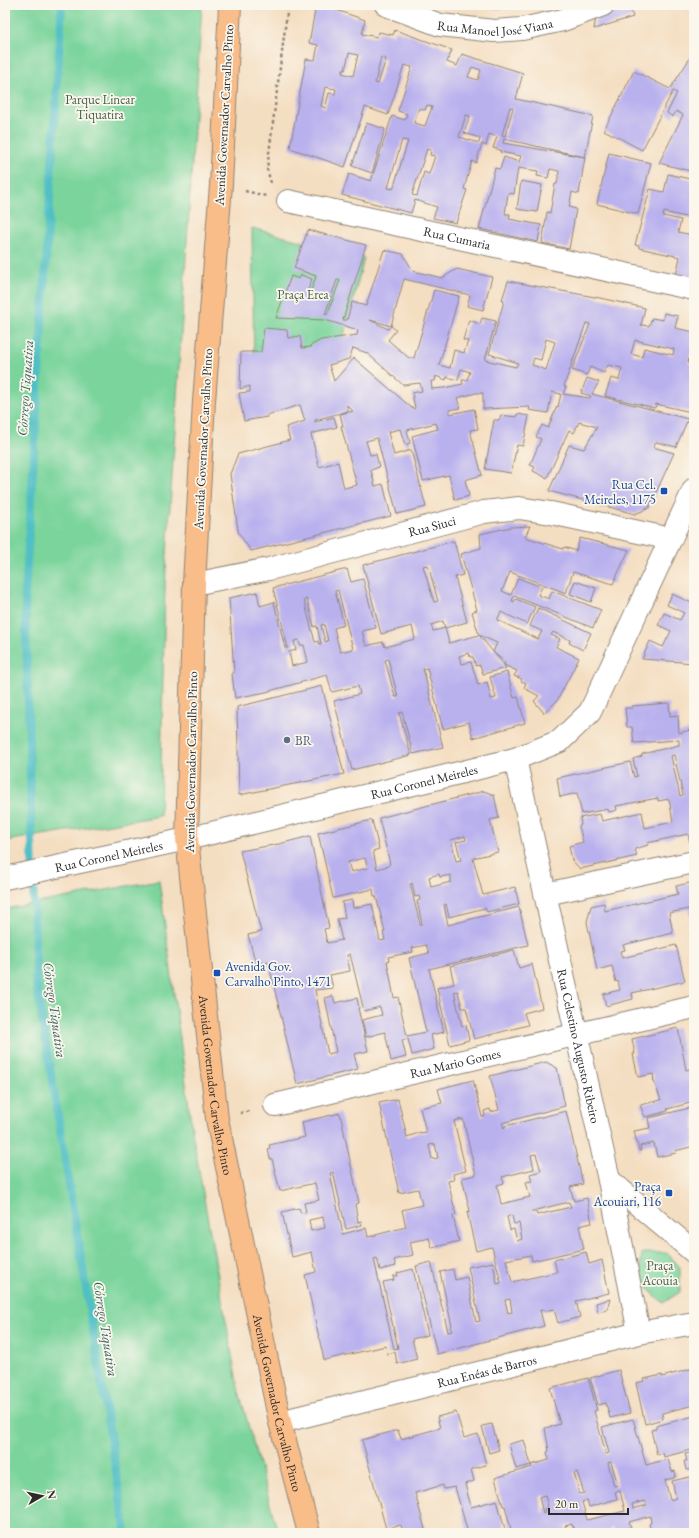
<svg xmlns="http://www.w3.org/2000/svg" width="699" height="1538" viewBox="0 0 699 1538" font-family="'EB Garamond',serif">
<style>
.green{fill:#7ad49b;stroke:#528063}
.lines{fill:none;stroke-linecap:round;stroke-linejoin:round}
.stream{stroke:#51bfc6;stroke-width:8}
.building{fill:#b9b1ee;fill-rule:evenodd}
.minor-casing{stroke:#908476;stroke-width:24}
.tertiary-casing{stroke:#908476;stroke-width:24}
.primary-casing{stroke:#908476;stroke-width:24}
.path{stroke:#908476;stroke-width:2.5;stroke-dasharray:3 3;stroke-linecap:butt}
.minor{stroke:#fff;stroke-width:22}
.tertiary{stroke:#fff;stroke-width:22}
.primary{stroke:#f8bd89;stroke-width:22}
.transit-dot{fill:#1a4fb4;stroke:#fbf7ec;stroke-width:1.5}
.service-dot{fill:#5c6f8a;stroke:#fbf7ec;stroke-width:1.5}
.labels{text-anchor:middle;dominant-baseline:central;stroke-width:3.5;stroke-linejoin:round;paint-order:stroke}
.street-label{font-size:13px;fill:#2b2b2b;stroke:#fbf7ec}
.park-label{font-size:13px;fill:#435e4d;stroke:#fbf7ec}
.transit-label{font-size:13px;fill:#164399;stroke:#fbf7ec;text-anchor:end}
.service-label{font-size:13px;fill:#4e5e75;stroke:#fbf7ec;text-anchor:start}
.water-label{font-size:14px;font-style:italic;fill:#385f61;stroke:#fbf7ec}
</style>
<rect width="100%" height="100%" fill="#fbf7ec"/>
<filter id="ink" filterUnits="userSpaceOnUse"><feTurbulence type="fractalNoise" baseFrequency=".025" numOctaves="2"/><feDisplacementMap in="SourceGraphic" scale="8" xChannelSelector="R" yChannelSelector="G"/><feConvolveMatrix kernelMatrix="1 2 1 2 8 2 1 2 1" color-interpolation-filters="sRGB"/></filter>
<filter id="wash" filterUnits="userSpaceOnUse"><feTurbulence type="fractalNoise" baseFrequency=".012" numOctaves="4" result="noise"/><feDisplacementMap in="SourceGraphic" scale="16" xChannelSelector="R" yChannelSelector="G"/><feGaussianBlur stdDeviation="0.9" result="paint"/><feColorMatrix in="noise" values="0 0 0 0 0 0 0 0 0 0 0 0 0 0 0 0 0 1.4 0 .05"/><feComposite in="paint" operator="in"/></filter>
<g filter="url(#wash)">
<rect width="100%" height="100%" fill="#f4dec1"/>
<g class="green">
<polygon points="5,5 202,5 165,586 160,816 5,841"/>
<polygon points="252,228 364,258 341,346 254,372"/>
<polygon points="159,880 193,1137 238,1388 278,1533 5,1533 5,909"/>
<polygon points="642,1253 667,1253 680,1267 680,1292 663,1303 638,1279"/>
</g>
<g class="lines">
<polyline class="stream" points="62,5 25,596 36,982 126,1533"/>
</g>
<g id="blocks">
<g class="building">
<path d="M316 5H322L365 20 362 34 377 37 379 32 393 35 395 30 452 50 447 62 457 66 462 54 523 73 516 99 593 116 585 157 504 139 503 143 585 157 579 194 572 192 569 207 576 209 569 249 542 243 547 212 550 213 555 184H557L559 171 550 169 548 178 537 176 538 171 518 168 514 194 508 193 505 214H510L509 219 541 225 538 242 479 229 495 168 500 169 504 157 519 162 521 156 500 152 501 150 493 148 497 137 489 134 486 146 482 144 476 163 472 161 464 189 467 190 456 223 433 218 437 207 415 200 411 213 342 195 349 174 371 181 392 116 405 120 407 114 398 111 412 67 404 65 388 115 365 107 345 167 290 148 306 59 315 60 318 45 309 43ZM349 53 358 55 353 76 342 73 343 70H345ZM381 57 386 59 378 84 375 83ZM472 67 481 70 478 80 468 77ZM325 87 336 89 335 94 329 93 325 108 321 106ZM427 105 432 107 425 126 414 123 419 108 425 110ZM510 107 513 108 505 136 502 135ZM466 115 470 116 464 133 480 138 479 143 459 137ZM402 140 408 141 393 189 388 188ZM427 149 431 150 430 155 435 156 429 174 424 172 417 196 412 195Z"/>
<polygon points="457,5 516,5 516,6 498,9 464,7"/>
<polygon points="617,5 629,5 633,17 594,29 597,11"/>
<polygon points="690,58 694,62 694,172 659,163 683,115 676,111 673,117 667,113 677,93 673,91 642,150 604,130 634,71 670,89"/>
<polygon points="366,123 385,129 372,173 352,166"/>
<polygon points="609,153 651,163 638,214 597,204"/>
<polygon points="668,174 694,180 694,219 664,212 663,216 681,220 678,232 692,235 694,229 694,279 676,275 680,257 639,248 639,246 635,245 650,189 664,192"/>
<polygon points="521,181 542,185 537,212 517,209"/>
<path d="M308 230 366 245 343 320H347L352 302 366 306 384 250 403 254 413 271 442 278 457 269 492 277 483 310 467 306 470 295 404 279 391 326 396 330 388 340 409 358H414L434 290 459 296 439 365 450 368 454 350 464 353 468 341 463 340 469 320 480 324 482 318 496 321 485 360 516 367 518 363 489 354 504 301 502 300 508 281 600 298 645 308 641 325 649 326 652 318 663 320 664 313 678 316 675 328 694 332V354L690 353 688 363 694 364V404L691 412 656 404 655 408 605 396 611 378 619 380 622 368 608 365 604 373 590 367 587 375 572 370 590 324 586 323 564 386 566 387 563 394 590 398 591 396 581 393 587 378 599 382 592 394 688 419 676 447 656 442 653 447 674 453 649 508 635 514 549 491 569 445 584 449 597 427 579 422 574 433 569 430 547 478 533 471 535 467 530 465 541 439 536 437 542 425 548 428 557 406 558 407 561 394 552 392 548 413 529 410 530 407 483 409V393H476L457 398 460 408 449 410 450 414 474 409 476 418 478 429 470 430 482 475 465 480 469 496 455 500 449 475 423 481 412 436 438 429 436 423 407 430 410 443 405 445 400 429 388 432 394 455 411 450 426 507 397 514 377 438 366 441 370 455 376 454 379 467 371 470 375 486 383 484 391 516 251 551 239 534 238 530 230 474 237 456 238 454 290 440 286 427 305 421 300 405 267 415V417L244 421 239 393 250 392V386L240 389 241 352H261L264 328 287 330 288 338 300 336 302 348 311 347 310 346 321 340 357 335 358 330 325 320 276 318 291 276 299 279 301 275 312 279 307 293 310 294 316 276 294 268ZM337 280H340L327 315 325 314ZM370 320 391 326 388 329ZM546 339 555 342 546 370 532 365 534 358 541 360ZM635 340 674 349 673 355 644 348 642 357 631 354ZM353 348 367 353 403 385 420 383 422 391 412 393 415 408 413 409 354 358 334 381 329 365 349 359ZM461 369 470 372 467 380H462L463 384 444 388 432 389 431 381H435L436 376 446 380 447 377 458 380ZM347 405 353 411 340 414 343 426H341L357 485 344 488 338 462 319 467 311 434 337 427 334 417 315 422V420L348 411Z"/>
<polygon points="517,414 529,416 523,446 517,445 511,473 485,469 494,420 499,420 501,415 516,417"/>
<path d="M530 526 525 537 563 549 564 547 576 551 580 538 629 550 613 584 573 572 566 593 510 572 502 591 511 595 518 578 542 587 538 595 549 599 552 591 601 610 593 628 514 596 512 601 514 602 516 599 535 607 527 624 501 612 497 620 538 639 542 631 530 626 538 608 591 633 583 650 569 643 570 640 553 632 551 635 560 639 556 647 579 658 557 701 544 713 534 701 539 696 524 688 526 683 521 681 522 679 514 676 517 671 504 665 506 668 483 674 480 665 476 666 473 657H470L469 653 459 656 461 664 471 662 478 685 487 682 491 699 496 698 490 677 507 672 514 698 518 697 525 723 473 738 469 722 443 729 427 668 423 669 443 747 413 754 402 712 399 713 411 755 352 770 334 701 360 694 358 686 332 692 327 675 266 692 235 698 232 674 234 673 229 598 257 592 260 606 274 602 285 648H288L273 588 347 569 351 582 363 579 376 628 362 631 366 646 383 642 385 647 415 639 412 626 381 634 363 565 454 541 463 575 455 577 467 622 445 628 443 621 431 625 433 631 445 628 449 643 479 635 504 665 505 662 493 652 497 643 479 635 472 612 477 610 461 554 481 548 480 534 511 527ZM428 565 438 601 434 602 423 566ZM338 590 353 649 340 652 334 628 344 625 335 591ZM307 599 314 627 317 626 321 644H319L318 641 315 642 304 600ZM324 624 328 641 325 642 321 625ZM299 640 300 645H304L308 662 292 666 289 652 296 650 294 641ZM388 659 398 697H395L385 660Z"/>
<polygon points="575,581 596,588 591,602 570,594"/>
<polygon points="672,594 694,604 694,663 642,659 650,641 663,647 671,631 658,625 664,613 680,620 684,613 667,605"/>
<polygon points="322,686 344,774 239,795 237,707"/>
<path d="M669 703 670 716 678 715 679 733 694 729V753L690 754 691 760H694V842L690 843 688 834 647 843 648 845 635 849 637 856 580 869 572 860 569 846 583 842 579 826 581 825 580 818 600 814 602 821 642 812 645 828 673 822 669 799 658 801V798L616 806 617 810 609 812 608 809 582 814 577 793 560 797 557 778 630 762 634 777 637 776 633 759 642 756V754L679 745V740L634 743 632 727H627L625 708H632V706ZM674 755 683 795 680 796 671 756Z"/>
<path d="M484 791 494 795 499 818 490 820 498 852 473 858 483 895 515 887 519 904 487 912 485 908 449 917 446 904 444 905 448 925 519 907 528 945 429 969 444 1032 431 1035 434 1049 412 1055 408 1039 402 1040 406 1057 391 1061 385 1032 366 1037 362 1020 382 1015 380 1007 364 1011 350 954 347 955 350 971 330 975 333 988 315 990 328 1054 336 1052 325 998 333 996 335 1003 357 998 359 1008H358L368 1051 354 1054 358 1069 297 1084 268 961 256 964 248 935 261 932 240 851 279 844 310 836 329 928 324 929 327 943 342 940 337 919 345 918 342 902 352 900 353 908 372 904 380 941 385 940 383 932H385L376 896H374L373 889 333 898 318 833 372 820 379 849 373 851 377 869 388 866 390 864 379 818ZM465 836 466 840 456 842 461 860 456 861 451 840ZM365 858 368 868 351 872 348 862ZM439 874 440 877 451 875V882L431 887 429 877ZM412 883 415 897 419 896 420 900 417 901 422 924H420L410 884ZM426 945 429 953 409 958 426 1032 407 1036 398 997 394 998 387 961H389L388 957 413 952 412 948Z"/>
<polygon points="694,882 694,930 689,909 669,913 673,933 623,945 625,950 620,951 622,958 676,945 685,981 632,993 633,999 606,1006 603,994 620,990 618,981 616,982 612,966 597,970 587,922 591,906 604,903 605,911 665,897 678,894 676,886"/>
<polygon points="694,934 694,951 693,951 690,935"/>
<polygon points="514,950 519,968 532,964 542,1008 524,1013 528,1025 474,1039 466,1008 462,1008 458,991 454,992 462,1026 466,1025 469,1040 450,1045 437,988 454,984 450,966"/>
<polygon points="678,1028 686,1070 694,1068 694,1102 667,1109 668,1111 645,1117 640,1105 661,1100 653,1079 654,1079 653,1074 638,1077 633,1054 635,1054 632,1039"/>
<path d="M546 1062 557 1068 565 1106 502 1123 504 1128 505 1126 566 1111 583 1184 570 1187 574 1201 587 1198 592 1223 579 1226 584 1249 532 1261 531 1255 506 1260 512 1282 557 1272 554 1260 586 1252 589 1264 602 1260 609 1293 576 1301 580 1317 558 1323 554 1309 544 1311 543 1310H540L544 1326 437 1354 416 1266 431 1262 448 1332 452 1331 450 1327 452 1326 440 1272 453 1269 455 1280 467 1277 476 1322 480 1321 468 1267 493 1262 497 1284 501 1283 492 1247 476 1251 467 1212 470 1211 462 1178 476 1175 463 1119 454 1121 466 1171 453 1174 454 1180 448 1181 456 1215 453 1216 459 1241 432 1248 429 1238 410 1242 413 1255 394 1260 396 1266 380 1270 377 1258 374 1259 394 1349 398 1348 383 1282 394 1280 393 1276H398L397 1273 413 1269 428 1335 412 1339 417 1359 397 1364 395 1352 387 1354 386 1346 324 1360 305 1275 316 1272 312 1252 292 1257 282 1212 299 1208 301 1213 306 1212 304 1203 319 1200 315 1183 280 1191 272 1159H270L268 1149 270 1148 269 1145 305 1137 302 1122 340 1113 359 1203 355 1204 358 1222 361 1221 362 1225 346 1229 333 1172 330 1173 343 1234 366 1228 368 1237 406 1227 402 1210 422 1205 418 1189 399 1193 379 1103 398 1099 407 1137 421 1132V1133L426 1132 420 1108 442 1103 438 1089 473 1080 482 1117 485 1116 484 1111 490 1109 491 1112 499 1110 490 1076ZM435 1144 438 1158 432 1159 429 1145ZM536 1154 541 1171 530 1174 532 1181 526 1182 530 1197 501 1204 497 1185 504 1183 502 1177 534 1169 531 1155ZM569 1202 571 1207 537 1215 536 1212H532V1211ZM512 1215 514 1224 519 1223 522 1239 517 1241 514 1229 510 1230 507 1217ZM323 1217 325 1228 311 1231 309 1220ZM510 1299 512 1312 508 1313 505 1300Z"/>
<polygon points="694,1107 694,1146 675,1151 676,1153 657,1157 654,1143 640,1146 641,1151 639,1151 634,1131 650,1128 648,1118"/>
<polygon points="610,1299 607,1310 598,1312 596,1303"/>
<polygon points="694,1368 694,1405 662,1413 663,1419 645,1424 636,1383 645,1381 644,1379 662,1375 662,1377"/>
<polygon points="619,1370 630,1413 610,1418 606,1403 598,1405 590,1378"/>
<path d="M588 1378 597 1410 594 1411 606 1454 609 1453 602 1427 633 1419 646 1465 668 1459 672 1472 675 1471 676 1476 674 1477V1478L665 1480 670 1500 676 1498 672 1481 694 1476V1533H655L654 1530 652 1531V1533H644L651 1531 649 1524 651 1523 650 1516 629 1522 632 1532 637 1531 638 1533H614L613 1528 610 1529 611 1533H575L572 1524 565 1526 567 1533H512L505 1506H503L495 1478 532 1467 531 1465 549 1460 547 1452 549 1451 545 1428 560 1424 550 1388ZM611 1462 618 1485 614 1486 608 1463ZM577 1472 584 1493 580 1494 574 1473ZM620 1491 625 1511 587 1520 582 1502 587 1500 589 1507 617 1499 615 1492ZM545 1495 548 1507 544 1509 545 1512 543 1513 539 1497ZM645 1501 647 1505 633 1509 632 1504Z"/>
<polygon points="456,1412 464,1438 478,1434 486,1465 471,1469 474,1481 465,1484 471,1507 497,1500 506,1533 468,1533 455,1487 444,1489 443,1485 415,1493 426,1533 403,1533 401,1525 386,1529 362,1440 398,1430 401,1439 440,1428 437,1417"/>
<polygon points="694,1416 694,1449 664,1457 663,1453 657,1455 651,1430 656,1429 656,1426"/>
<polygon points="492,1424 499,1450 489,1453 482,1426"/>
<polygon points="524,1440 531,1465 516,1469 509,1444"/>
<polygon points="694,1452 694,1469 686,1470 684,1461 687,1461 685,1454"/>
</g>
</g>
</g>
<g filter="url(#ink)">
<use href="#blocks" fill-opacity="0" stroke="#908476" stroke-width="1"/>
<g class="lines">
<defs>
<g id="minor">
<path id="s1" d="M386 5 440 25 494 31 522 29 563 20 603 5"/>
<path id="s2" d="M288 201 694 289"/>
<path id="s3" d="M194 584 269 569 484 512 519 508 551 513 671 539"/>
<path id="s4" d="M515 759 609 1180 639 1333"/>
<polyline points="546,894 694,862"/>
<path id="s5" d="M275 1105 694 1007"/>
<polyline points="609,1180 694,1252"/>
<path id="s6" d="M280 1422 639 1333 694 1323"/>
</g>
<g id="tertiary">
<path id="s7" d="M5 878 187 839 467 771 515 759 560 741 590 712 694 489"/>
</g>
<g id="primary">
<path id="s8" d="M230 5 221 185 204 401 194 584 187 839 217 1119 280 1422 309 1533"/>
</g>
</defs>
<use href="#minor" class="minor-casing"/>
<use href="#tertiary" class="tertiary-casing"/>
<use href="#primary" class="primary-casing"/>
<g class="path">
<polyline points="271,183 267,169 288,5"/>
<polyline points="245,191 266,196"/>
<polyline points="240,1113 251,1111"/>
</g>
<use href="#minor" class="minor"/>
<use href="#tertiary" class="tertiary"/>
<use href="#primary" class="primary"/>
</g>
</g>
<g class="transit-dot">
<rect x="660" y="487" width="8" height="8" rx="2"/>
<rect x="213" y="969" width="8" height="8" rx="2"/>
<rect x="665" y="1189" width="8" height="8" rx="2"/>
</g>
<circle class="service-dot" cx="287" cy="740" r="4"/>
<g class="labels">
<g class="street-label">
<text stroke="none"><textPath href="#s1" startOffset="113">Rua Manoel José Viana</textPath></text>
<text transform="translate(224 115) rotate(-87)">Avenida Governador Carvalho Pinto</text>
<text stroke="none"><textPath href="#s2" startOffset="173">Rua Cumaria</textPath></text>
<text transform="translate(203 439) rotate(-87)">Avenida Governador Carvalho Pinto</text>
<text stroke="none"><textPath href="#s3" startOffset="245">Rua Siuci</textPath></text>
<text transform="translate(191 762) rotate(-89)">Avenida Governador Carvalho Pinto</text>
<text stroke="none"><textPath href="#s7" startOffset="430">Rua Coronel Meireles</textPath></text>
<text stroke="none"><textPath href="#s7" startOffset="106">Rua Coronel Meireles</textPath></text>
<text stroke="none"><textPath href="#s4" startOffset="294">Rua Celestino Augusto Ribeiro</textPath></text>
<text stroke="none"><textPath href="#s5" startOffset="185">Rua Mario Gomes</textPath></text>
<text stroke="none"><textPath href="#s8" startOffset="1083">Avenida Governador Carvalho Pinto</textPath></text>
<text stroke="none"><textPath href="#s6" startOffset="213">Rua Enéas de Barros</textPath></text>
<text stroke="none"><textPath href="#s8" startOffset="1407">Avenida Governador Carvalho Pinto</textPath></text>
</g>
<g class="park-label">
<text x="100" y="99">Parque Linear<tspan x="100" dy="15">Tiquatira</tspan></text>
<text x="303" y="294">Praça Erea</text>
<text x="660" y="1265">Praça<tspan x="660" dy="15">Acouia</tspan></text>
</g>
<g class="transit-label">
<text x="656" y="484">Rua Cel.<tspan x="656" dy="15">Meireles, 1175</tspan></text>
<text x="225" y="966" text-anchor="start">Avenida Gov.<tspan x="225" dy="15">Carvalho Pinto, 1471</tspan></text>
<text x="661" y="1186">Praça<tspan x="661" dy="15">Acouiari, 116</tspan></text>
</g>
<g class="service-label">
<text x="295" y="740">BR</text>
</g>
<g class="water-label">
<text transform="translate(25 388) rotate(-86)">Córrego Tiquatira</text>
<text transform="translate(55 1010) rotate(82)">Córrego Tiquatira</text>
<text transform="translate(106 1329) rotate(81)">Córrego Tiquatira</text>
</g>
</g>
<rect width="699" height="1538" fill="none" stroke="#fbf7ec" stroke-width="20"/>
<g transform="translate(42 1496) rotate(81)" stroke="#fbf7ec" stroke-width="3" paint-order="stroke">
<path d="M0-3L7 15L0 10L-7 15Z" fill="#2b2b2b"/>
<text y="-6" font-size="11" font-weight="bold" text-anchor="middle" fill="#2b2b2b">N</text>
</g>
<path d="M549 1508v6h79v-6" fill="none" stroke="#2b2b2b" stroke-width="2"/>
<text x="555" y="1508" font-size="12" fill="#2b2b2b" stroke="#fbf7ec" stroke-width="3" paint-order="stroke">20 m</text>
</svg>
